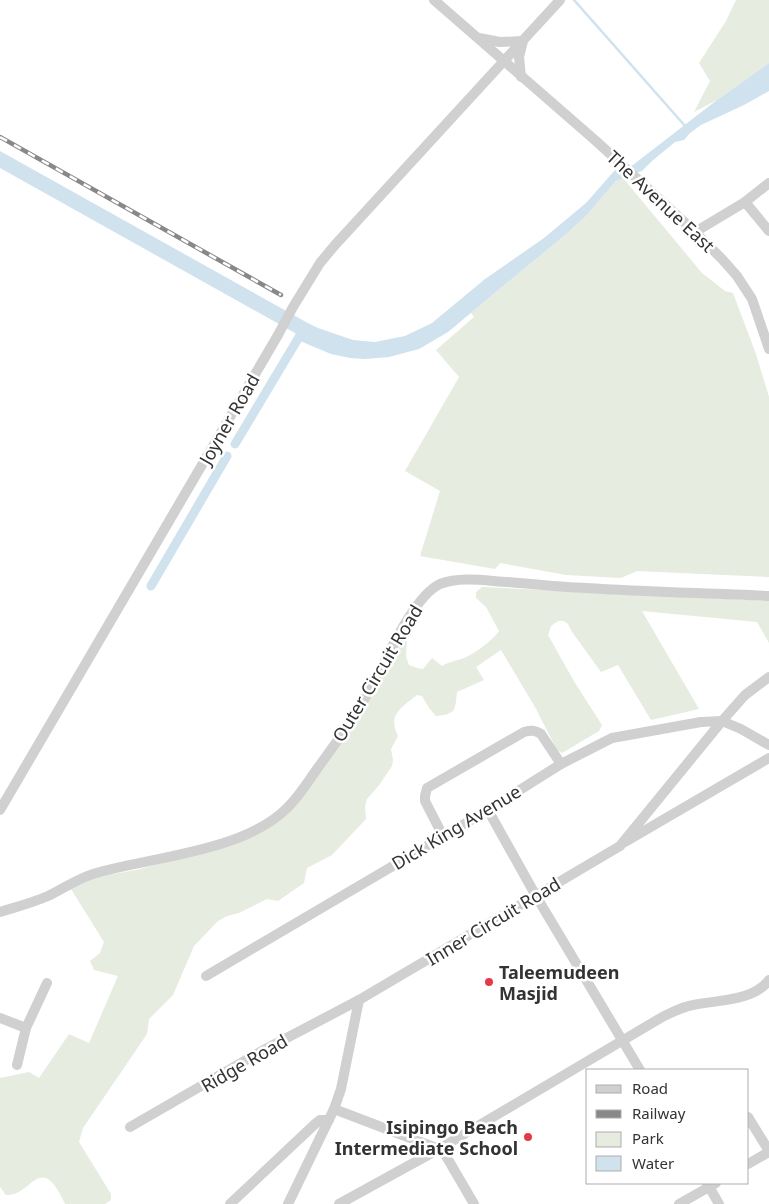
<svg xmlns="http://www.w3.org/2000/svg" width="769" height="1204" viewBox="0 0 769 1204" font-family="'Noto Sans',sans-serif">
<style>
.green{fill:#e6ecdf}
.water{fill:#cfe2ee}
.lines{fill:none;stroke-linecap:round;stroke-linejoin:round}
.stream{stroke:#cfe2ee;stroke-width:2.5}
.canal{stroke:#cfe2ee;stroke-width:9}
.minor{stroke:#d0d0d0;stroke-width:10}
.rail-casing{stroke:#888;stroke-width:4.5}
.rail{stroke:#fff;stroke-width:2.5;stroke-dasharray:8;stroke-linecap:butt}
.poi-dot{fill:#e63946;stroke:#fff;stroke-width:2}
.labels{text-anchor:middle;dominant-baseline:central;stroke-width:5;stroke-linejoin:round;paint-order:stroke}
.street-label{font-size:18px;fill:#333;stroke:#fff}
.poi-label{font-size:18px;font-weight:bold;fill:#333;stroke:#fff;text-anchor:start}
</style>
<rect width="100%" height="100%" fill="#fff"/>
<g class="green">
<polygon points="736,0 769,0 769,63 717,100 694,112 710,81 699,63 726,21"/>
<polygon points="623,178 702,273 725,291 733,293 756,354 769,397 769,577 637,571 621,578 566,575 500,563 495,569 420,556 440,491 405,471 459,377 436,350 474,317 471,313 565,235 585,217 616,181"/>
<path d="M482 587 769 601V643L757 622 642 611 699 709 651 720 618 665 601 672 572 632 568 624 564 621H558L551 626 548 635 575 683 602 725 599 731 562 753 557 750 535 707 501 650 476 667 484 680 457 692C455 711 456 714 436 716L429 708 422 696 417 695C402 707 387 715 398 736L391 749 393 760 392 766 380 784 367 799 365 807 366 819 332 855 307 868 304 883 278 901 267 899 239 913 227 916 218 921 194 946 173 995 149 1019 147 1034 83 1128 79 1142 111 1194V1200L105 1204H65C40 1149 32 1197 6 1195L0 1187V1078L29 1072 39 1078 69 1034 89 1043 118 976 94 970 90 961 100 953 104 942 71 889 97 877 136 870 226 846 289 809 403 636 407 638 406 657 409 665 417 668 423 669 432 658 442 666C450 661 459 661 468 656 477 652 494 639 499 631L486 607 476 598V592Z"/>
</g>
<polygon class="water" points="769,63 769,91 744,105 701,125 690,133 684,140 675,142 652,161 642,171 616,181 585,217 565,235 448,332 419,349 389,357 365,359 350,358 331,354 300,341 295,333 0,168 0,151 306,322 318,328 353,340 375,342 405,336 432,323 485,279 544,238 586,203 615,170 629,168 717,100"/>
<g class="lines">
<polyline class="stream" points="574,0 686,127"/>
<g class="canal">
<polyline points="235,444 302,332"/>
<polyline points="151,586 227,456"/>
</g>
<g class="minor">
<polyline points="434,0 596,141 695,232 722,259 737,276 752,299 769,349"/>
<polyline points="479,38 500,42 523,41 519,57 521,77"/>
<polyline points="745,202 769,231"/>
<polyline points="695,232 745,202 769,183"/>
<polyline points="0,810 278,335 293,307 320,263 335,245 560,0"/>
<polyline points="488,810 536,896 640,1070"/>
<path d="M443 836 425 801V796L427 788 524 732C531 730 535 730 541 734L561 764"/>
<polyline points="625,842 769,758"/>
<path d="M0 912C16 907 32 903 48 896 63 889 77 879 93 874 150 857 242 852 286 809 298 798 307 783 317 769 332 748 348 727 361 705 380 675 410 598 440 584 461 576 487 581 508 582 534 584 560 587 586 588 647 592 708 593 769 596"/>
<polyline points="206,976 488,810 561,764 612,738 701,722 722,721 741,729 769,745"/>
<polyline points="0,1018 26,1028"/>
<polyline points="17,1065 26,1028 47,983"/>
<polyline points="334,1109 439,1149 446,1156 474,1204"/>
<polyline points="748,1117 769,1151"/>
<polyline points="130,1127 260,1052 359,1000 620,846 722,721 745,695 769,677"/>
<polyline points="748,1164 769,1152"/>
<polyline points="707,1183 719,1204"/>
<polyline points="230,1204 315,1124 320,1120 329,1120"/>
<polyline points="288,1204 334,1109 341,1089 359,1000"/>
<path d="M339 1204 439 1149 664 1016C673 1012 682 1007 693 1005 717 1000 754 1001 769 980"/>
<polyline points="679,1204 716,1183"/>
</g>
<defs>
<polyline id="rail" points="0,137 281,295"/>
</defs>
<use href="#rail" class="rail-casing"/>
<use href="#rail" class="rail"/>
</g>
<g class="poi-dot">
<circle cx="489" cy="982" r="5"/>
<circle cx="528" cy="1137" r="5"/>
</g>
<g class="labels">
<g class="street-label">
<text transform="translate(661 201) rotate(43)">The Avenue East</text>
<text transform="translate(229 419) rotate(-60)">Joyner Road</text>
<text transform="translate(377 673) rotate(-59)">Outer Circuit Road</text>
<text transform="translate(456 827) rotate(-31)">Dick King Avenue</text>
<text transform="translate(493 921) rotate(-31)">Inner Circuit Road</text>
<text transform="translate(244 1063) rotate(-30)">Ridge Road</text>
</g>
<g class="poi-label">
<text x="499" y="972">Taleemudeen<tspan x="499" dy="21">Masjid</tspan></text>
<text x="518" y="1127" text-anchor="end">Isipingo Beach<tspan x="518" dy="21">Intermediate School</tspan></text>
</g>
</g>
<rect x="586" y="1069" width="162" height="115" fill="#ffffff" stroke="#adadad"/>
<rect x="596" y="1085" width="25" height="8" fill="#d0d0d0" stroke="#adadad"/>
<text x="632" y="1094" font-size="15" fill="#333333">Road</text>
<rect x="596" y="1110" width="25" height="8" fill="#888888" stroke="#adadad"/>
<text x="632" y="1119" font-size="15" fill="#333333">Railway</text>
<rect x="596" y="1132" width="25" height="15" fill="#e6ecdf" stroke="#adadad"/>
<text x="632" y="1144" font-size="15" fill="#333333">Park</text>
<rect x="596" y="1156" width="25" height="15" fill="#cfe2ee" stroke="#adadad"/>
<text x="632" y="1169" font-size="15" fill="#333333">Water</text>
</svg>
